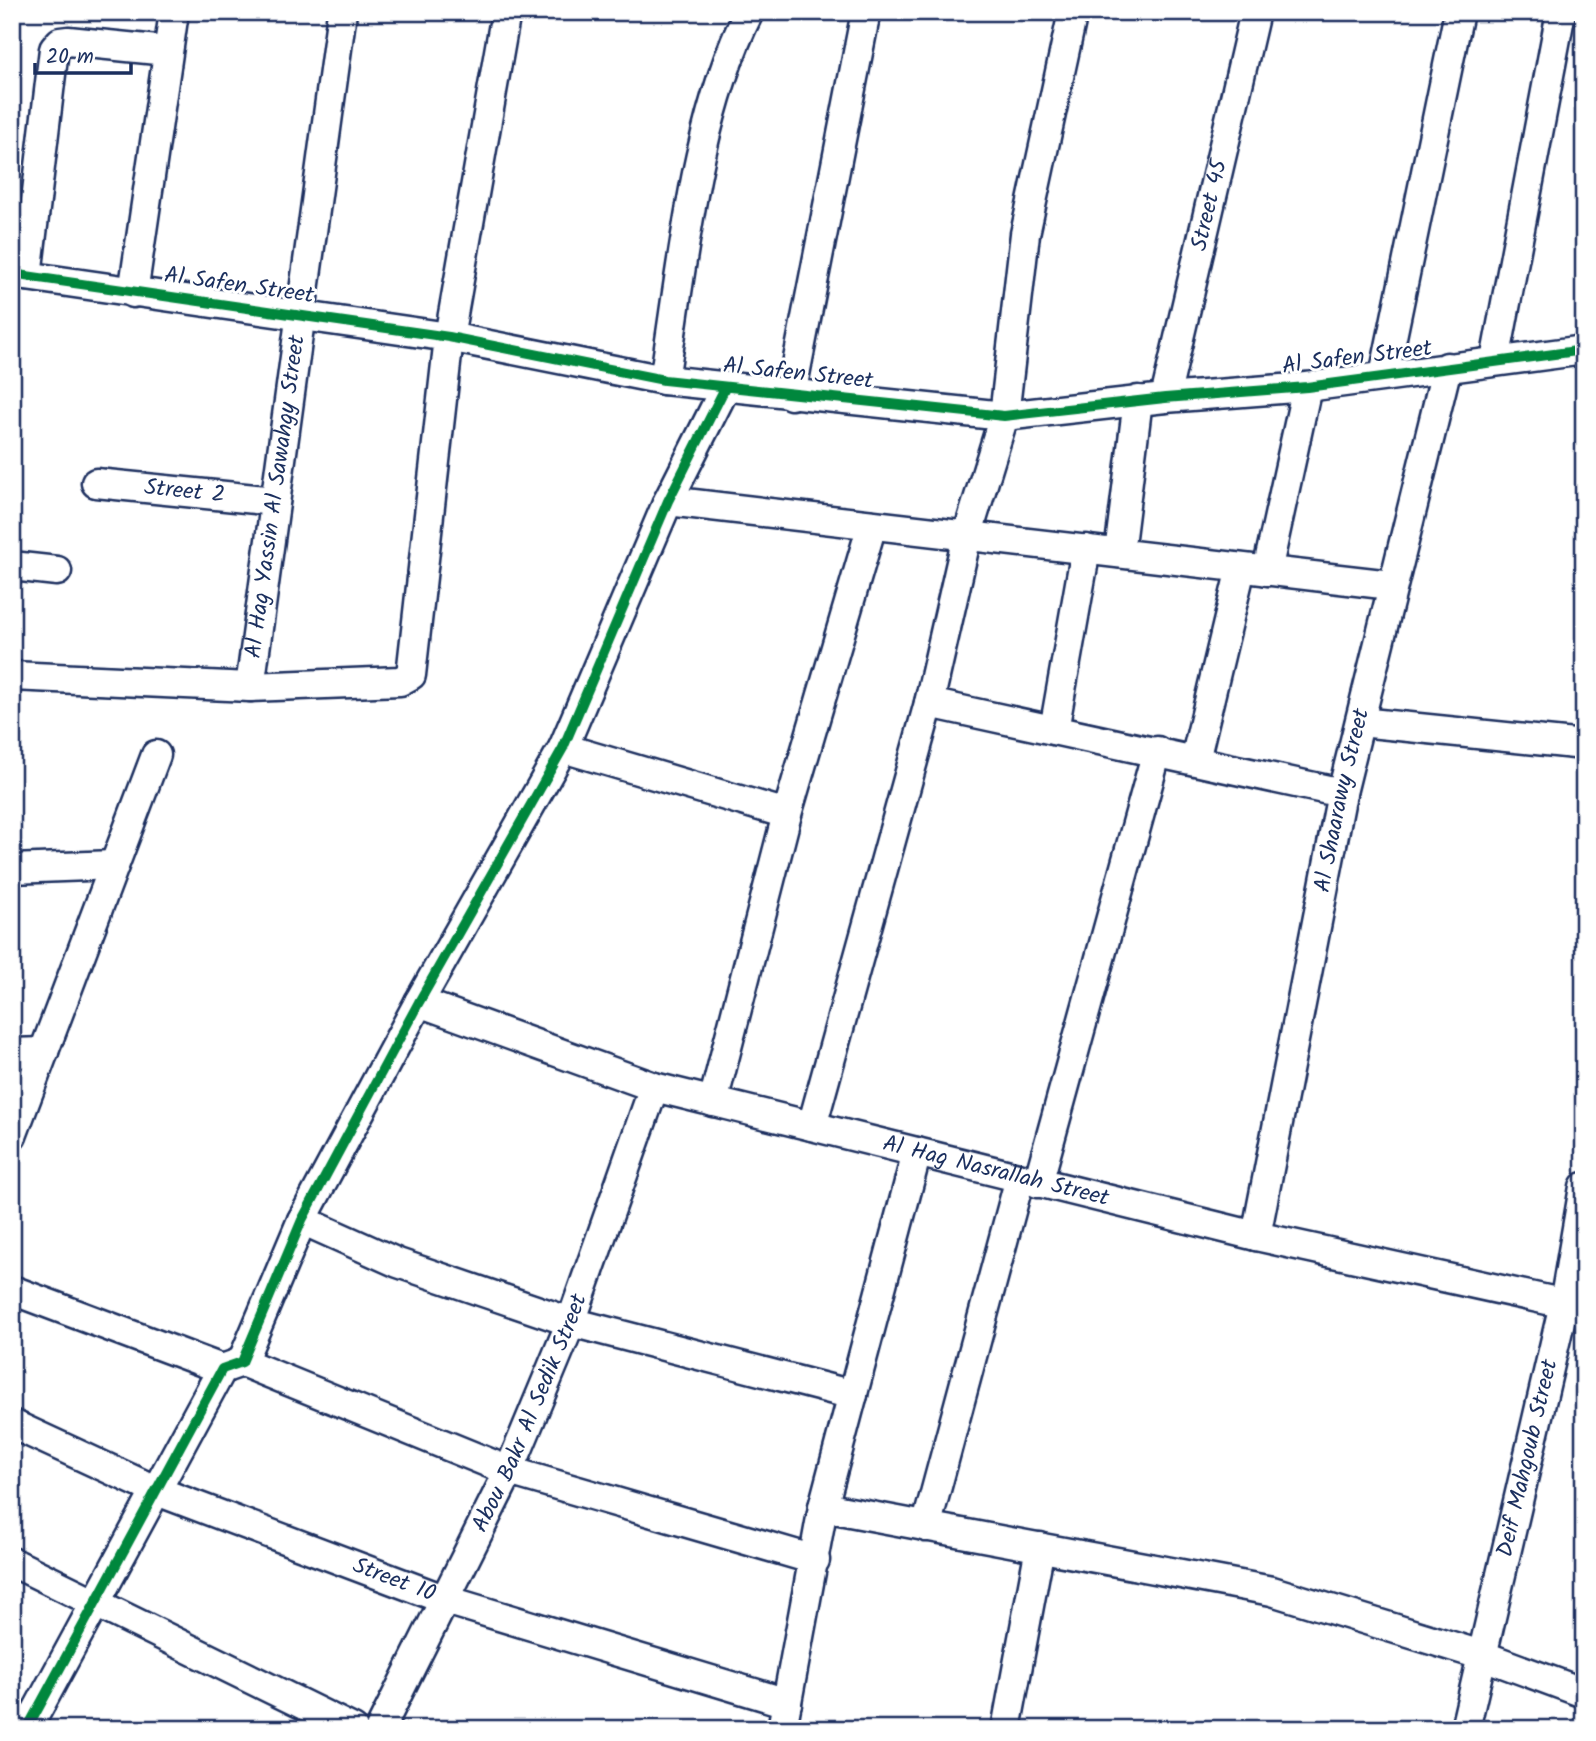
<svg xmlns="http://www.w3.org/2000/svg" width="1596" height="1741" viewBox="0 0 1596 1741" font-family="Kalam,sans-serif">
<style>
.lines{fill:none;stroke-linecap:round;stroke-linejoin:round}
.minor-casing{stroke:#1b2f5e;stroke-width:33}
.minor{stroke:#fff;stroke-width:28}
.cycleway-casing{stroke:#fff;stroke-width:15}
.cycleway{stroke:#00873e;stroke-width:10}
.labels{text-anchor:middle;dominant-baseline:central;stroke-width:6;stroke-linejoin:round;paint-order:stroke}
.street-label{font-size:23px;fill:#1b2f5e;stroke:#fff}
</style>
<rect width="100%" height="100%" fill="#fff"/>
<filter id="ink" filterUnits="userSpaceOnUse"><feTurbulence type="fractalNoise" baseFrequency=".0143" numOctaves="2"/><feDisplacementMap in="SourceGraphic" scale="14" xChannelSelector="R" yChannelSelector="G"/><feConvolveMatrix kernelMatrix="1 2 1 2 8 2 1 2 1" color-interpolation-filters="sRGB"/></filter>
<g filter="url(#ink)">
<g class="lines">
<defs>
<g id="minor">
<polyline points="12,274 449,337 664,380 1004,416 1165,398 1307,387 1584,350"/>
<polyline points="27,276 54,49 60,42 68,41 167,51"/>
<polyline points="133,293 174,12"/>
<polyline points="1495,361 1561,12"/>
<polyline points="1384,376 1459,12"/>
<path d="M664 380C683 262 695 119 749 12"/>
<polyline points="791,395 864,22"/>
<path id="s1" d="M1165 398 1255 12"/>
<path id="s2" d="M96 483 275 501"/>
<polyline points="668,501 1391,585"/>
<polyline points="1119,553 1138,400"/>
<polyline points="12,566 57,571"/>
<polyline points="1267,571 1307,387"/>
<polyline points="12,676 250,687 400,681 411,675 449,337 506,12"/>
<path id="s3" d="M250 687 342 12"/>
<polyline points="929,703 1342,793"/>
<polyline points="1360,722 1584,745"/>
<polyline points="1054,730 1086,549"/>
<polyline points="563,748 787,814"/>
<polyline points="1195,760 1241,568"/>
<polyline points="12,869 114,865"/>
<path id="s4" d="M419 1002 654 1087 1256 1236 1584 1308"/>
<polyline points="12,1053 44,1052"/>
<polyline points="713,1102 787,814 872,525"/>
<polyline points="812,1126 929,703 967,536 1004,416 1025,234 1073,12"/>
<polyline points="12,1136 156,755"/>
<polyline points="1038,1183 1157,751"/>
<polyline points="302,1220 398,1263 571,1322 853,1395"/>
<path id="s5" d="M1256 1236 1342 793 1447 367"/>
<polyline points="12,1290 222,1369"/>
<polyline points="242,1362 509,1471 815,1560"/>
<path id="s6" d="M12 1424 157 1491 446 1600 787 1703"/>
<polyline points="823,1507 1272,1591 1484,1656 1584,1693"/>
<polyline points="926,1527 1020,1178"/>
<polyline points="12,1562 353,1729"/>
<polyline points="27,1729 222,1369 242,1362 302,1220 419,1002 563,748 668,501 725,388"/>
<path id="s7" d="M380 1729 509 1471 571 1322 654 1087"/>
<polyline points="782,1729 823,1507 917,1152"/>
<polyline points="1006,1729 1040,1547"/>
<path id="s8" d="M1465 1729 1564 1304 1584 1187"/>
</g>
</defs>
<use href="#minor" class="minor-casing"/>
<use href="#minor" class="minor"/>
<defs>
<g id="cycleway">
<polyline points="12,274 449,337 664,380 1004,416 1165,398 1307,387 1584,350"/>
<polyline points="27,1729 222,1369 242,1362 302,1220 419,1002 563,748 668,501 725,388"/>
</g>
</defs>
<use href="#cycleway" class="cycleway-casing"/>
<use href="#cycleway" class="cycleway"/>
</g>
</g>
<g class="labels">
<g class="street-label">
<text stroke="none"><textPath href="#s1" startOffset="198">Street 45</textPath></text>
<text transform="translate(239 286) rotate(8)">Al Safen Street</text>
<text transform="translate(1357 358) rotate(-7)">Al Safen Street</text>
<text transform="translate(798 374) rotate(6)">Al Safen Street</text>
<text stroke="none"><textPath href="#s2" startOffset="89">Street 2</textPath></text>
<text stroke="none"><textPath href="#s3" startOffset="192">Al Hag Yassin Al Sawahgy Street</textPath></text>
<text stroke="none"><textPath href="#s5" startOffset="444">Al Shaarawy Street</textPath></text>
<text stroke="none"><textPath href="#s4" startOffset="602">Al Hag Nasrallah Street</textPath></text>
<text stroke="none"><textPath href="#s7" startOffset="350">Abou Bakr Al Sedik Street</textPath></text>
<text stroke="none"><textPath href="#s8" startOffset="278">Deif Mahgoub Street</textPath></text>
<text stroke="none"><textPath href="#s6" startOffset="413">Street 10</textPath></text>
</g>
</g>
<rect width="1596" height="1741" fill="none" stroke="#fff" stroke-width="42"/>
<rect x="21" y="21" width="1554" height="1699" fill="none" stroke="#1b2f5e" stroke-width="2.5" filter="url(#ink)"/>
<path d="M35 63v10h96v-10" fill="none" stroke="#1b2f5e" stroke-width="3.5"/>
<text x="46" y="63" font-size="21" fill="#1b2f5e" stroke="#ffffff" stroke-width="5" paint-order="stroke">20 m</text>
</svg>
